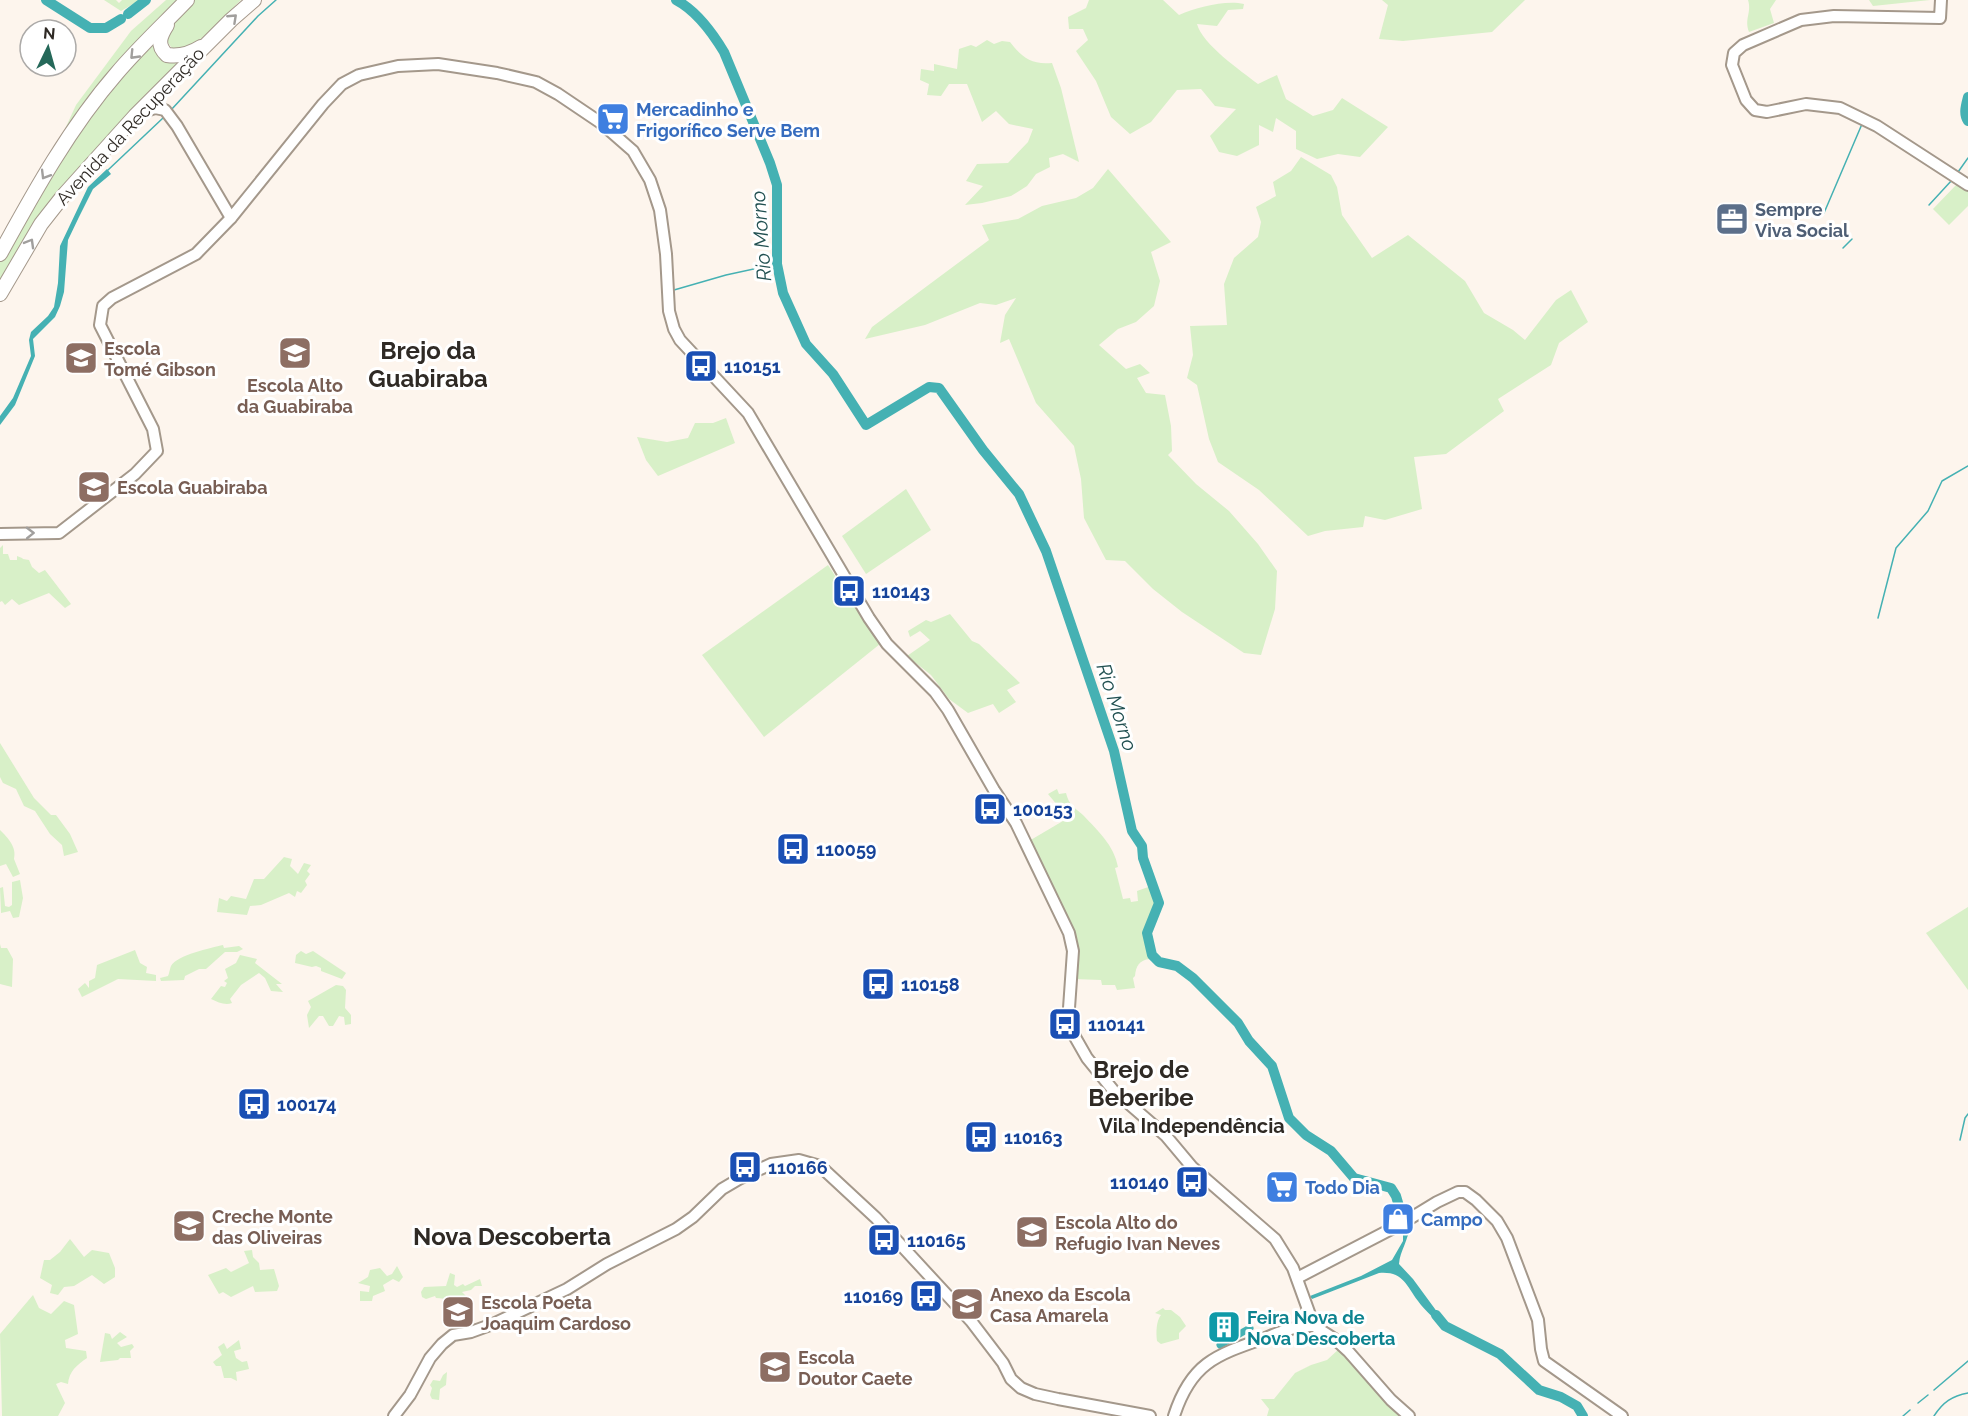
<svg xmlns="http://www.w3.org/2000/svg" width="1968" height="1416" viewBox="0 0 1968 1416" font-family="Raleway,sans-serif">
<style>
.green{fill:#d8f0c8}
.water{fill:#45b1b3}
.lines{fill:none;stroke-linecap:round;stroke-linejoin:round}
.stream{stroke:#45b1b3;stroke-width:1.5}
.canal{stroke:#45b1b3;stroke-width:7}
.river{stroke:#45b1b3;stroke-width:10}
.secondary-casing{stroke:#a4988b;stroke-width:14}
.highway-casing{stroke:#a4988b;stroke-width:16}
.secondary{stroke:#fff;stroke-width:10}
.highway{stroke:#fff;stroke-width:14}
.oneway{stroke:#a19f9d}
.labels{text-anchor:middle;dominant-baseline:central;stroke-width:6;stroke-linejoin:round;paint-order:stroke}
.shop-label{font-size:18px;font-weight:bold;fill:#366cbe;stroke:#fff;text-anchor:start}
.street-label{font-size:18px;fill:#2f2a25;stroke:#fff}
.service-label{font-size:18px;font-weight:bold;fill:#4e5e75;stroke:#fff;text-anchor:start}
.education-label{font-size:18px;font-weight:bold;fill:#785e54;stroke:#fff;text-anchor:start}
.transit-label{font-size:18px;font-weight:bold;fill:#164399;stroke:#fff;text-anchor:start}
.culture-label{font-size:18px;font-weight:bold;fill:#0d838f;stroke:#fff;text-anchor:start}
.water-label{font-size:20px;font-style:italic;fill:#215051;stroke:#fff}
.neighbourhood-label{font-size:20px;font-weight:bold;fill:#2f2a25;stroke:#fff}
.district-label{font-size:24px;font-weight:bold;fill:#2f2a25;stroke:#fff}
</style>
<rect width="100%" height="100%" fill="#fdf5ed"/>
<g class="green">
<polygon points="104,0 116,0 119,3 122,0 140,0 121,11"/>
<polygon points="166,0 181,0 60,140 76,105 131,31"/>
<path d="M193 0H241C222 18 200 49 173 49L167 42 168 28Z"/>
<path d="M1089 0H1163L1179 15C1198 7 1225 0 1244 4L1243 9 1228 10 1217 26 1197 24C1202 44 1241 71 1258 84L1277 75 1286 99 1313 116 1333 110 1342 98 1388 127 1360 157 1338 154 1317 159 1296 149V131L1276 118 1273 132 1259 125V145L1237 156 1219 152 1210 136 1236 109 1215 106 1201 89 1177 90 1151 122 1130 134 1111 117 1096 81 1076 51 1088 40 1083 29H1069L1068 17 1086 8Z"/>
<polygon points="1382,0 1525,0 1492,32 1403,41 1379,39 1388,5"/>
<path d="M1748 0H1776L1770 9 1774 23 1749 32C1744 18 1752 13 1748 0Z"/>
<polygon points="1869,0 1930,0 1873,6"/>
<polygon points="157,36 157,46 187,56 148,92 86,161 0,285 0,262 39,190 84,119"/>
<path d="M987 40 994 44 1002 41 1010 42C1022 58 1032 65 1052 63L1061 88 1079 162 1063 154 1049 158 1050 167 1036 174 1027 186 1011 196 982 203 965 205 983 186 966 181 977 164 1008 163 1028 142 1033 129 1009 124 996 111 982 122 967 84H949L941 96 927 95 929 84 920 80 921 69 934 71V64L957 69 959 49 971 45 976 47Z"/>
<polygon points="1301,157 1331,175 1337,187 1342,215 1372,258 1408,235 1465,281 1484,313 1513,330 1525,340 1556,300 1571,290 1588,322 1559,343 1551,365 1498,399 1504,411 1446,454 1414,457 1422,509 1385,520 1365,516 1363,527 1325,531 1308,536 1259,490 1218,462 1209,439 1197,385 1187,378 1193,355 1190,326 1227,325 1224,284 1234,258 1258,237 1261,222 1256,207 1276,196 1273,182 1291,171"/>
<polygon points="1108,169 1171,242 1151,252 1160,281 1154,306 1136,322 1118,329 1099,345 1126,369 1140,364 1150,373 1137,378 1146,393 1165,395 1171,426 1172,451 1168,455 1196,484 1229,511 1258,544 1277,571 1275,609 1261,655 1244,653 1182,612 1153,589 1125,561 1106,560 1084,518 1081,479 1074,446 1036,403 1009,339 1000,343 1005,315 1016,298 996,305 980,303 925,325 865,339 872,327 989,240 982,225 1018,219 1042,206 1076,198 1093,188"/>
<polygon points="1958,183 1968,191 1968,206 1949,225 1933,209"/>
<polygon points="726,418 735,443 658,476 646,460 637,437 667,442 688,438 695,423 713,423"/>
<polygon points="906,489 931,530 866,574 842,536"/>
<polygon points="3,545 3,554 8,554 10,560 17,560 17,556 22,558 23,559 29,560 32,567 39,573 45,570 71,604 65,608 49,593 19,605 12,599 5,605 2,601 0,602 0,548"/>
<polygon points="828,565 880,644 764,737 702,655"/>
<polygon points="950,614 972,641 979,644 1020,683 1007,690 1016,702 999,713 993,704 968,713 949,699 931,675 907,656 930,640 920,631 910,637 908,631 926,620 931,622"/>
<polygon points="0,743 34,798 51,815 56,815 70,834 78,852 64,856 62,845 50,834 35,811 24,806 16,789 3,783 0,777"/>
<path d="M1057 789 1059 794 1066 793C1069 805 1074 807 1083 815 1098 831 1114 845 1118 867L1115 868 1123 899 1130 898 1131 902 1138 901 1137 891 1151 886 1157 904 1145 931 1150 959C1139 960 1136 966 1135 976L1133 978 1135 988 1117 990 1115 985H1102L1101 980 1074 979 1077 945 1073 929 1029 841 1068 818 1048 794Z"/>
<path d="M0 830C8 838 17 847 14 859L20 874 13 877 6 864 0 866Z"/>
<polygon points="284,857 292,859 290,866 298,874 304,863 311,865 307,871 310,874 305,881 307,885 301,893 297,891 295,897 289,893 261,905 250,906 247,915 217,912 219,898 227,901 231,896 246,899 254,879 264,879"/>
<polygon points="20,880 23,898 19,917 13,918 10,911 1,913 0,888 3,887 5,906 9,907 12,905 12,882"/>
<polygon points="1968,907 1968,990 1926,933"/>
<polygon points="0,944 1,948 7,948 13,959 12,987 0,984"/>
<path d="M223 945 224 948 239 946 243 949 237 952H225L206 969H199L185 976 184 980 161 981 160 978 168 976C169 974 170 968 171 966 177 955 211 948 223 945Z"/>
<polygon points="135,950 140,963 147,967 146,973 156,975 156,981 118,979 82,997 78,989 85,983 89,988 89,981 95,978 97,965"/>
<polygon points="301,951 306,954 313,951 346,973 342,979 321,971 321,968 316,966 312,967 295,963 296,955"/>
<path d="M240 955 257 959 255 963 282 984H276L283 992 271 991 265 978 259 973 241 985 230 999 232 1003C225 1006 218 1002 211 999L221 986 225 987 227 983 224 981 228 978 225 969 236 963Z"/>
<polygon points="336,985 343,986 346,990 345,1008 351,1015 351,1024 345,1025 344,1017 339,1016 333,1026 329,1026 323,1016 319,1016 309,1028 307,1015 311,1007 308,1001"/>
<polygon points="70,1239 84,1257 92,1250 109,1253 115,1268 115,1277 104,1284 92,1275 74,1286 64,1287 58,1295 50,1293 52,1285 40,1278 44,1260 50,1260 60,1252"/>
<polygon points="252,1250 253,1257 259,1263 260,1270 274,1269 279,1286 277,1291 255,1292 253,1286 231,1297 223,1292 219,1294 208,1275 226,1268 231,1272 249,1263 244,1251"/>
<polygon points="397,1266 403,1277 399,1282 393,1279 383,1285 385,1291 373,1296 372,1301 360,1301 360,1291 369,1292 370,1286 358,1283 368,1277 370,1270 380,1268 387,1276 392,1274"/>
<path d="M450 1273 455 1275 454 1285 457 1287 463 1284 465 1286 480 1279 482 1286H475L471 1290 462 1292 469 1299 467 1304C456 1302 446 1298 436 1298L435 1296 426 1299 422 1297 421 1292 424 1287 446 1286Z"/>
<path d="M33 1295 39 1308 51 1314 64 1301 74 1305 78 1334 65 1340 66 1348 86 1351 87 1358C77 1365 69 1371 68 1384L61 1382 56 1384 65 1403 58 1416H2L0 1334Z"/>
<path d="M1163 1308 1165 1310H1171L1180 1317 1186 1326 1179 1333V1339L1161 1344 1157 1341C1156 1333 1156 1321 1161 1315L1155 1313Z"/>
<polygon points="120,1332 127,1337 117,1343 121,1347 132,1344 134,1347 130,1351 131,1358 120,1358 118,1360 100,1362 105,1333 110,1334 112,1339"/>
<polygon points="239,1340 241,1349 234,1351 236,1358 242,1362 247,1361 249,1369 236,1372 237,1381 231,1378 224,1378 221,1366 216,1366 213,1362 222,1355 218,1347 224,1343 227,1349"/>
<polygon points="1340,1348 1404,1416 1267,1416 1269,1409 1261,1399 1274,1399 1295,1373 1311,1365 1327,1360"/>
<polygon points="447,1372 446,1385 440,1389 439,1400 432,1399 430,1395 432,1388 430,1385 433,1380 440,1381 443,1375"/>
</g>
<g class="water">
<polygon points="107,169 111,174 93,189 79,217 68,240 64,292 60,306 55,317 33,339 35,356 15,405 0,425 0,416 13,398 31,356 29,340 31,332 48,316 54,307 58,283 60,246 88,187"/>
<path d="M1409 1224C1410 1239 1400 1250 1399 1264L1413 1279 1446 1324 1445 1328C1436 1320 1425 1311 1418 1301 1406 1285 1403 1271 1379 1273L1312 1299 1310 1296 1361 1276 1392 1260 1403 1241V1227Z"/>
</g>
<g class="lines">
<g class="stream">
<polyline points="171,110 258,16 276,0"/>
<polyline points="108,170 163,118"/>
<polyline points="1958,172 1968,158"/>
<polyline points="1929,205 1952,180"/>
<polyline points="1824,213 1862,124"/>
<polyline points="1843,248 1852,239"/>
<polyline points="674,290 726,275 777,264"/>
<polyline points="1878,618 1896,548 1928,511 1942,481 1968,466"/>
<polyline points="1960,1140 1965,1118 1968,1114"/>
<polyline points="1934,1390 1968,1361"/>
<polyline points="1918,1403 1928,1395"/>
<polyline points="1903,1416 1910,1410"/>
<path d="M1934 1416C1943 1402 1952 1396 1968 1393"/>
</g>
<polyline class="canal" points="1220,1345 1250,1328"/>
<g class="river">
<polyline points="46,0 90,28 106,28 121,19"/>
<path d="M676 0C697 11 712 32 724 52L770 163 777 185V264L783 293 806 344 833 374 866 425 929 387 939 388 983 450 1019 494 1046 551 1114 751 1132 831 1142 846 1143 858 1159 903 1147 933 1152 955 1159 962 1177 966 1193 978 1238 1023 1249 1041 1272 1066 1289 1118 1306 1135 1331 1151 1354 1178 1391 1188 1396 1196 1406 1230"/>
<polyline points="128,14 146,0"/>
<path d="M1968 97C1966 105 1963 114 1968 121"/>
<polyline points="1436,1315 1445,1326 1500,1354 1539,1390 1561,1397 1577,1406 1583,1416"/>
</g>
<defs>
<g id="secondary">
<polyline points="1941,0 1940,18 1834,16 1801,20 1743,45 1734,53 1732,65 1746,100 1755,110 1767,112 1806,104 1840,108 1877,126 1968,185"/>
<polyline points="141,113 155,108 165,110 177,126 231,218"/>
<polyline points="0,534 59,533 135,474 157,451 153,429 100,325 103,306 112,298 196,254 231,218 323,104 342,84 359,75 398,66 438,64 497,73 536,82 558,94 601,123 633,151 650,180 660,210 666,254 669,311 674,329 680,340 748,413 869,618 887,644 935,692 948,710 994,790 1016,823 1069,933 1073,951 1069,1008 1070,1022 1075,1037 1087,1058 1113,1090 1166,1136 1192,1167 1275,1239 1293,1268 1314,1326 1336,1340 1348,1351 1391,1400 1409,1416"/>
<polyline points="1297,1278 1401,1224 1437,1202 1458,1192 1465,1192 1476,1200 1497,1221 1507,1238 1538,1320 1541,1349 1544,1361 1622,1416"/>
<polyline points="394,1416 410,1395 430,1358 442,1344 453,1335 471,1332 493,1324 567,1289 607,1264 676,1229 693,1217 722,1189 739,1179 771,1164 799,1160 820,1166 876,1218 971,1321 1003,1363 1011,1379 1021,1388 1035,1394 1058,1399 1150,1416"/>
<path d="M1174 1416C1191 1363 1216 1355 1265 1338 1281 1332 1297 1325 1314 1326"/>
</g>
<g id="highway">
<path d="M167 25C160 36 156 45 167 55 180 57 190 54 201 47"/>
<path d="M0 254C34 192 70 127 117 73 139 47 164 24 187 0"/>
<polyline points="0,294 41,224 63,196 135,116 231,20 254,0"/>
</g>
</defs>
<use href="#secondary" class="secondary-casing"/>
<use href="#highway" class="highway-casing"/>
<use href="#secondary" class="secondary"/>
<use href="#highway" class="highway"/>
</g>
<defs><path id="oneway-chevron" d="M-2-3.5L2.5 0L-2 3.5" fill="none" stroke-width="1.6" stroke-linecap="round" stroke-linejoin="round" transform="scale(1.5)"/></defs>
<g class="oneway">
<use href="#oneway-chevron" transform="translate(233 18) rotate(-43)"/>
<use href="#oneway-chevron" transform="translate(134 55) rotate(134)"/>
<use href="#oneway-chevron" transform="translate(45 175) rotate(121)"/>
<use href="#oneway-chevron" transform="translate(30 243) rotate(-60)"/>
<use href="#oneway-chevron" transform="translate(30 533) rotate(-1)"/>
</g>
<defs>
<symbol id="supermarket-square" viewBox="-11 -11 22 22"><rect x="-9" y="-9" width="18" height="18" rx="4" fill="#3f7fe0" stroke="#fff"/><path d="M-6-5.5h2.5l.6 2H6L4.5 2H-2.5L-4.4-4H-6ZM-1.5 3.2a1.3 1.3 0 1 0 .1 0ZM3 3.2a1.3 1.3 0 1 0 .1 0Z" fill="#fff"/></symbol>
<symbol id="office-square" viewBox="-11 -11 22 22"><rect x="-9" y="-9" width="18" height="18" rx="4" fill="#5c6f8a" stroke="#fff"/><path d="M-6-3h4V-5.5h4V-3h4V5H-6ZM-1-4.5V-3h2v-1.5ZM-6 0V1H6V0Z" fill="#fff"/></symbol>
<symbol id="school-square" viewBox="-11 -11 22 22"><rect x="-9" y="-9" width="18" height="18" rx="4" fill="#8d6e63" stroke="#fff"/><path d="M0-5L7-2L0 1L-7-2ZM-4 1L0 2.5L4 1V4Q0 6-4 4Z" fill="#fff"/></symbol>
<symbol id="bus-square" viewBox="-11 -11 22 22"><rect x="-9" y="-9" width="18" height="18" rx="4" fill="#1a4fb4" stroke="#fff"/><path d="M-5-6H5V4H4V6H2V4H-2V6H-4V4H-5ZM-3.5-4V0h7V-4ZM-3.5 1.2v1.5H-2V1.2ZM2 1.2v1.5H3.5V1.2Z" fill="#fff"/></symbol>
<symbol id="shop-square" viewBox="-11 -11 22 22"><rect x="-9" y="-9" width="18" height="18" rx="4" fill="#3f7fe0" stroke="#fff"/><path d="M-5-2.5h2.3a2.7 3.5 0 0 1 5.4 0H5L5.5 6h-11ZM-1.5-2.5h3a1.5 2.3 0 0 0-3 0Z" fill="#fff"/></symbol>
<symbol id="building-square" viewBox="-11 -11 22 22"><rect x="-9" y="-9" width="18" height="18" rx="4" fill="#0f9aa8" stroke="#fff"/><path d="M-4-6H4V6H1V3H-1V6H-4ZM-2.5-4.3h1.7v1.8h-1.7ZM.8-4.3h1.7v1.8H.8ZM-2.5-1h1.7V.8h-1.7ZM.8-1h1.7V.8H.8Z" fill="#fff"/></symbol>
</defs>
<g fill-rule="evenodd">
<use href="#supermarket-square" x="594" y="100" width="38" height="38"/>
<use href="#office-square" x="1713" y="200" width="38" height="38"/>
<use href="#school-square" x="276" y="334" width="38" height="38"/>
<use href="#school-square" x="62" y="339" width="38" height="38"/>
<use href="#bus-square" x="682" y="347" width="38" height="38"/>
<use href="#school-square" x="75" y="468" width="38" height="38"/>
<use href="#bus-square" x="830" y="572" width="38" height="38"/>
<use href="#bus-square" x="971" y="790" width="38" height="38"/>
<use href="#bus-square" x="774" y="830" width="38" height="38"/>
<use href="#bus-square" x="859" y="965" width="38" height="38"/>
<use href="#bus-square" x="1046" y="1005" width="38" height="38"/>
<use href="#bus-square" x="235" y="1085" width="38" height="38"/>
<use href="#bus-square" x="962" y="1118" width="38" height="38"/>
<use href="#bus-square" x="726" y="1148" width="38" height="38"/>
<use href="#bus-square" x="1173" y="1163" width="38" height="38"/>
<use href="#supermarket-square" x="1263" y="1168" width="38" height="38"/>
<use href="#shop-square" x="1379" y="1200" width="38" height="38"/>
<use href="#school-square" x="170" y="1207" width="38" height="38"/>
<use href="#school-square" x="1013" y="1213" width="38" height="38"/>
<use href="#bus-square" x="865" y="1221" width="38" height="38"/>
<use href="#bus-square" x="907" y="1277" width="38" height="38"/>
<use href="#school-square" x="948" y="1285" width="38" height="38"/>
<use href="#school-square" x="439" y="1293" width="38" height="38"/>
<use href="#building-square" x="1205" y="1308" width="38" height="38"/>
<use href="#school-square" x="756" y="1348" width="38" height="38"/>
</g>
<g class="labels">
<g class="shop-label">
<text x="636" y="109">Mercadinho e<tspan x="636" dy="21">Frigorífico Serve Bem</tspan></text>
<text x="1305" y="1187">Todo Dia</text>
<text x="1421" y="1219">Campo</text>
</g>
<g class="street-label">
<text transform="translate(130 126) rotate(-47)">Avenida da Recuperação</text>
</g>
<g class="service-label">
<text x="1755" y="209">Sempre<tspan x="1755" dy="21">Viva Social</tspan></text>
</g>
<g class="education-label">
<text x="104" y="348">Escola<tspan x="104" dy="21">Tomé Gibson</tspan></text>
<text x="295" y="385" text-anchor="middle">Escola Alto<tspan x="295" dy="21">da Guabiraba</tspan></text>
<text x="117" y="487">Escola Guabiraba</text>
<text x="212" y="1216">Creche Monte<tspan x="212" dy="21">das Oliveiras</tspan></text>
<text x="1055" y="1222">Escola Alto do<tspan x="1055" dy="21">Refugio Ivan Neves</tspan></text>
<text x="990" y="1294">Anexo da Escola<tspan x="990" dy="21">Casa Amarela</tspan></text>
<text x="481" y="1302">Escola Poeta<tspan x="481" dy="21">Joaquim Cardoso</tspan></text>
<text x="798" y="1357">Escola<tspan x="798" dy="21">Doutor Caete</tspan></text>
</g>
<g class="transit-label">
<text x="724" y="366">110151</text>
<text x="872" y="591">110143</text>
<text x="1013" y="809">100153</text>
<text x="816" y="849">110059</text>
<text x="901" y="984">110158</text>
<text x="1088" y="1024">110141</text>
<text x="277" y="1104">100174</text>
<text x="1004" y="1137">110163</text>
<text x="768" y="1167">110166</text>
<text x="1169" y="1182" text-anchor="end">110140</text>
<text x="907" y="1240">110165</text>
<text x="903" y="1296" text-anchor="end">110169</text>
</g>
<g class="culture-label">
<text x="1247" y="1317">Feira Nova de<tspan x="1247" dy="21">Nova Descoberta</tspan></text>
</g>
<g class="water-label">
<text transform="translate(761 236) rotate(-94)">Rio Morno</text>
<text transform="translate(1117 707) rotate(72)">Rio Morno</text>
</g>
<g class="neighbourhood-label">
<text x="1192" y="1126">Vila Independência</text>
</g>
<g class="district-label">
<text x="428" y="350">Brejo da<tspan x="428" dy="28">Guabiraba</tspan></text>
<text x="1141" y="1069">Brejo de<tspan x="1141" dy="28">Beberibe</tspan></text>
<text x="512" y="1236">Nova Descoberta</text>
</g>
</g>
<g transform="translate(48 48) rotate(5)"><circle r="28" fill="#ffffff" stroke="#acaaa8" stroke-width="1.5"/>
<path d="M0-4.5L10 22L0 15L-10 22Z" fill="#256859"/>
<text y="-9" font-size="16" font-weight="bold" text-anchor="middle" fill="#2f2a25">N</text>
</g>
</svg>
